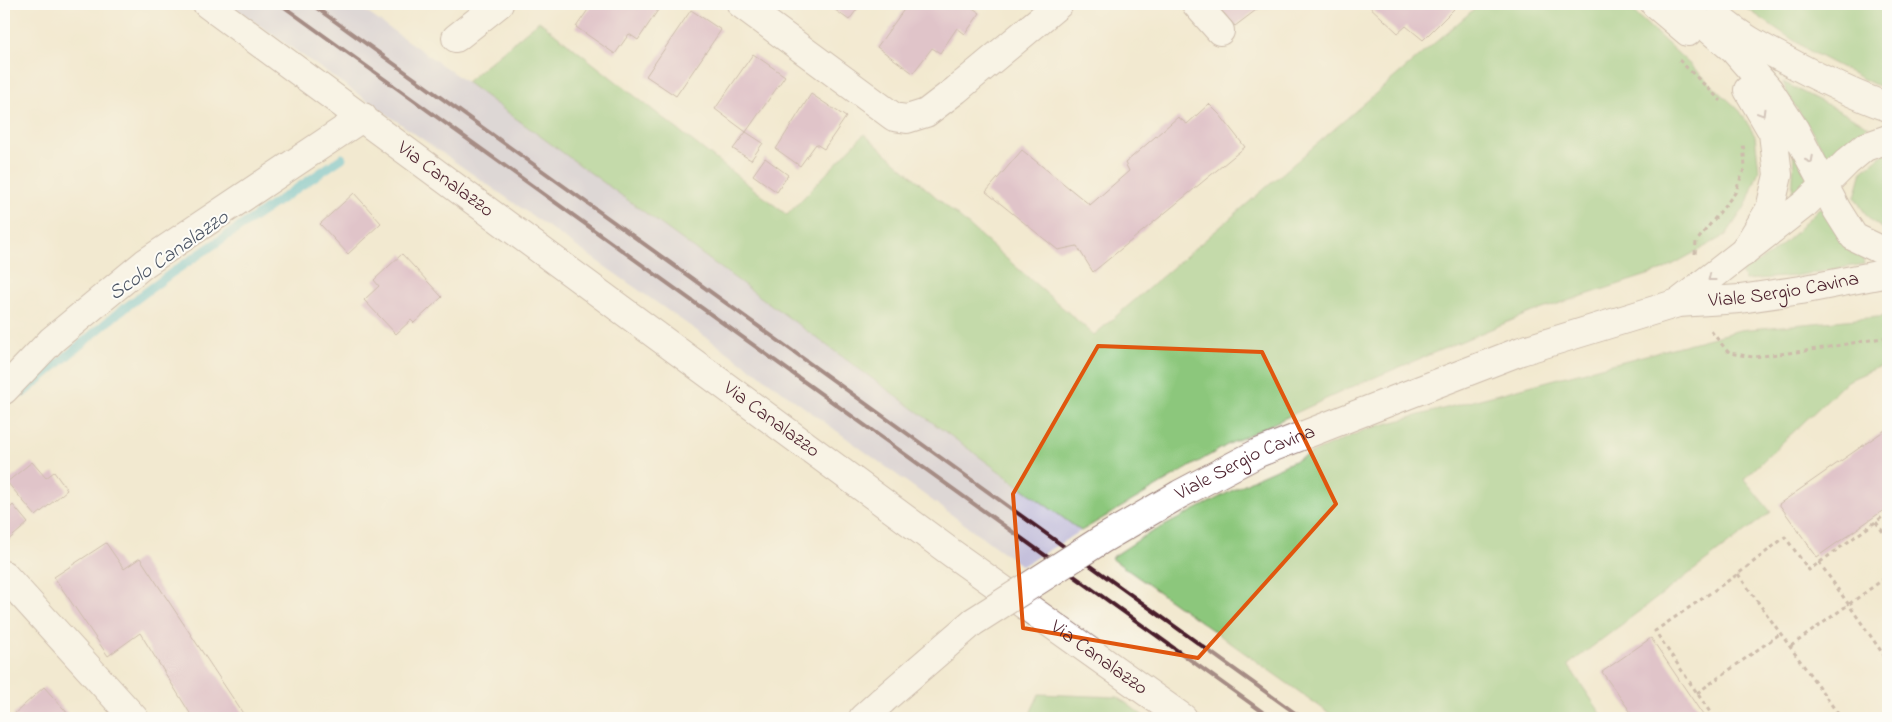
<svg xmlns="http://www.w3.org/2000/svg" width="1892" height="722" viewBox="0 0 1892 722" font-family="'Indie Flower',sans-serif">
<style>
.industrial{fill:#c4c0db}
.green{fill:#8cc77b;stroke:#6b7353}
.lines{fill:none;stroke-linecap:round;stroke-linejoin:round}
.stream{stroke:#53bdd0;stroke-width:9}
.building{fill:#cb97c2}
.minor-casing{stroke:#9e847e;stroke-width:30}
.path{stroke:#9e847e;stroke-width:3;stroke-dasharray:4 4;stroke-linecap:butt}
.minor{stroke:#fff;stroke-width:28}
.rail{stroke:#4a1f2b;stroke-width:4}
.minor-bridge-casing{stroke:#9e847e;stroke-width:30;stroke-linecap:butt}
.minor-bridge{stroke:#fff;stroke-width:28}
.oneway{stroke:#ae9aa0}
.marked{fill:none;stroke:#e0560e;stroke-width:4;stroke-linejoin:round}
.labels{text-anchor:middle;dominant-baseline:central;stroke-width:4;stroke-linejoin:round;paint-order:stroke}
.street-label{font-size:20px;fill:#4a1f2b;stroke:#fdfcf7}
.water-label{font-size:21px;font-style:italic;fill:#4d5665;stroke:#fdfcf7}
</style>
<rect width="100%" height="100%" fill="#fdfcf7"/>
<filter id="ink" filterUnits="userSpaceOnUse"><feTurbulence type="fractalNoise" baseFrequency=".02" numOctaves="2"/><feDisplacementMap in="SourceGraphic" scale="10" xChannelSelector="R" yChannelSelector="G"/><feConvolveMatrix kernelMatrix="1 2 1 2 8 2 1 2 1" color-interpolation-filters="sRGB"/></filter>
<filter id="wash" filterUnits="userSpaceOnUse"><feTurbulence type="fractalNoise" baseFrequency=".0096" numOctaves="4" result="noise"/><feDisplacementMap in="SourceGraphic" scale="20" xChannelSelector="R" yChannelSelector="G"/><feGaussianBlur stdDeviation="1.12" result="paint"/><feColorMatrix in="noise" values="0 0 0 0 0 0 0 0 0 0 0 0 0 0 0 0 0 1.4 0 .05"/><feComposite in="paint" operator="in"/></filter>
<g filter="url(#wash)">
<rect width="100%" height="100%" fill="#f2e9d0"/>
<polygon class="industrial" points="229,4 355,4 466,82 1081,531 1022,566 753,370"/>
<g class="green">
<polygon points="1480,4 1625,4 1740,111 1755,136 1759,170 1746,205 1726,235 1663,270 1527,314 1354,386 1227,445 1081,531 466,82 539,21 787,215 864,134 1094,335"/>
<polygon points="1740,4 1888,4 1888,89 1871,83 1808,50"/>
<polygon points="1783,82 1869,126 1845,142 1835,157 1826,153 1788,95"/>
<polygon points="1794,149 1810,184 1792,203"/>
<path d="M1885 153H1888V230C1872 226 1863 211 1855 197L1862 171Z"/>
<polygon points="1819,208 1827,210 1862,254 1864,264 1795,276 1745,280 1741,272 1770,255 1794,234"/>
<polygon points="1888,316 1888,363 1847,381 1744,479 1771,512 1568,665 1604,718 1336,718 1111,558 1143,537 1260,476 1367,429 1740,330"/>
<polygon points="1039,694 1118,697 1146,718 1028,718"/>
</g>
<g class="lines">
<polyline class="stream" points="23,393 118,313 173,272 342,158"/>
</g>
<g id="blocks">
<g class="building">
<polygon points="592,4 662,4 638,40 629,34 615,54 576,27"/>
<polygon points="827,4 861,4 849,20"/>
<polygon points="908,4 967,4 980,13 965,34 957,28 940,53 932,48 913,73 877,47"/>
<polygon points="1216,4 1264,4 1235,26"/>
<polygon points="1367,4 1448,4 1454,9 1423,40 1406,26 1398,33"/>
<polygon points="691,10 721,30 676,96 646,76"/>
<polygon points="753,54 785,76 746,132 715,109"/>
<polygon points="811,94 846,117 824,149 816,144 800,166 776,149"/>
<polygon points="1209,104 1220,115 1245,147 1093,272 1077,246 1058,250 986,192 1022,150 1090,205 1129,171 1125,163 1178,117 1187,124"/>
<polygon points="746,132 763,143 751,160 733,149"/>
<polygon points="765,158 788,175 777,192 753,175"/>
<polygon points="354,193 381,223 348,254 320,224"/>
<polygon points="402,254 442,297 414,323 411,320 396,334 364,300 379,286 374,280"/>
<polygon points="1888,428 1888,507 1817,557 1779,504"/>
<polygon points="32,462 46,478 54,472 67,490 36,516 7,482"/>
<polygon points="13,505 28,523 6,542 4,540 4,515"/>
<polygon points="106,543 124,569 140,558 246,718 193,718 140,633 108,656 54,577"/>
<polygon points="1651,638 1705,718 1635,718 1602,672"/>
<polygon points="44,687 72,718 16,718 13,715"/>
</g>
</g>
</g>
<g filter="url(#ink)">
<use href="#blocks" fill-opacity="0" stroke="#9e847e" stroke-width="1"/>
<g class="lines">
<defs>
<g id="minor">
<path id="s1" d="M207 4 953 554 1183 718"/>
<polyline points="741,4 894,117 907,119 926,113 956,90 1059,4"/>
<polyline points="1196,4 1220,31"/>
<polyline points="1655,4 1688,32"/>
<polyline points="1679,4 1734,50 1769,90 1795,130 1837,210 1854,237 1879,249 1888,250"/>
<path d="M1720 19C1738 35 1761 47 1782 58 1817 77 1851 94 1888 107"/>
<polyline points="456,38 499,4"/>
<polyline points="1743,253 1770,209 1778,175 1773,133 1748,90"/>
<polyline points="1678,303 1806,203 1847,162 1865,147 1888,139"/>
<polyline points="4,390 52,340 145,263 363,117"/>
<path id="s2" d="M1363 412 1521 351 1678 303 1740 299 1801 290 1888 273"/>
<polyline points="4,575 134,718"/>
<polyline points="863,718 883,700"/>
</g>
</defs>
<use href="#minor" class="minor-casing"/>
<g class="path">
<polyline points="1679,60 1721,101"/>
<polyline points="1695,254 1696,242 1735,193 1745,167 1743,143"/>
<polyline points="1711,331 1729,353 1753,357 1805,351 1888,337"/>
<polyline points="1876,522 1888,539"/>
<polyline points="1819,562 1888,661"/>
<polyline points="1738,574 1841,718"/>
<polyline points="1791,646 1888,576"/>
<polyline points="1697,693 1781,633"/>
<polyline points="1714,718 1655,631 1738,574 1785,537 1809,570 1888,513"/>
<polyline points="1881,718 1888,713"/>
</g>
<use href="#minor" class="minor"/>
<g class="rail">
<polyline points="280,4 1271,718"/>
<polyline points="311,4 1302,718"/>
</g>
<defs>
<g id="minor-bridge">
<path id="s3" d="M883 700 973 622 1101 540 1180 494 1258 453 1363 412"/>
</g>
</defs>
<use href="#minor-bridge" class="minor-bridge-casing"/>
<use href="#minor-bridge" class="minor-bridge"/>
</g>
<defs><path id="oneway-chevron" d="M-2-3.5L2.5 0L-2 3.5" fill="none" stroke-width="1.6" stroke-linecap="round" stroke-linejoin="round" transform="scale(1.25)"/></defs>
<g class="oneway">
<use href="#oneway-chevron" transform="translate(1762 113) rotate(59)"/>
<use href="#oneway-chevron" transform="translate(1810 160) rotate(63)"/>
<use href="#oneway-chevron" transform="translate(1711 278) rotate(142)"/>
</g>
</g>
<path d="M0 0H1892V722H0ZM1098 346 1262 352 1336 504 1198 658 1023 628 1013 494Z" fill="#f2e9d0" fill-opacity=".55" fill-rule="evenodd"/>
<path class="marked" d="M1098 346 1262 352 1336 504 1198 658 1023 628 1013 494Z"/>
<g class="labels">
<g class="street-label">
<text stroke="none"><textPath href="#s1" startOffset="296">Via Canalazzo</textPath></text>
<text stroke="none"><textPath href="#s2" startOffset="440">Viale Sergio Cavina</textPath></text>
<text stroke="none"><textPath href="#s1" startOffset="701">Via Canalazzo</textPath></text>
<text stroke="none"><textPath href="#s3" startOffset="435">Viale Sergio Cavina</textPath></text>
<text stroke="none"><textPath href="#s1" startOffset="1106">Via Canalazzo</textPath></text>
</g>
<g class="water-label">
<text transform="translate(169 256) rotate(-35)">Scolo Canalazzo</text>
</g>
</g>
<rect width="1892" height="722" fill="none" stroke="#fdfcf7" stroke-width="20"/>
</svg>
